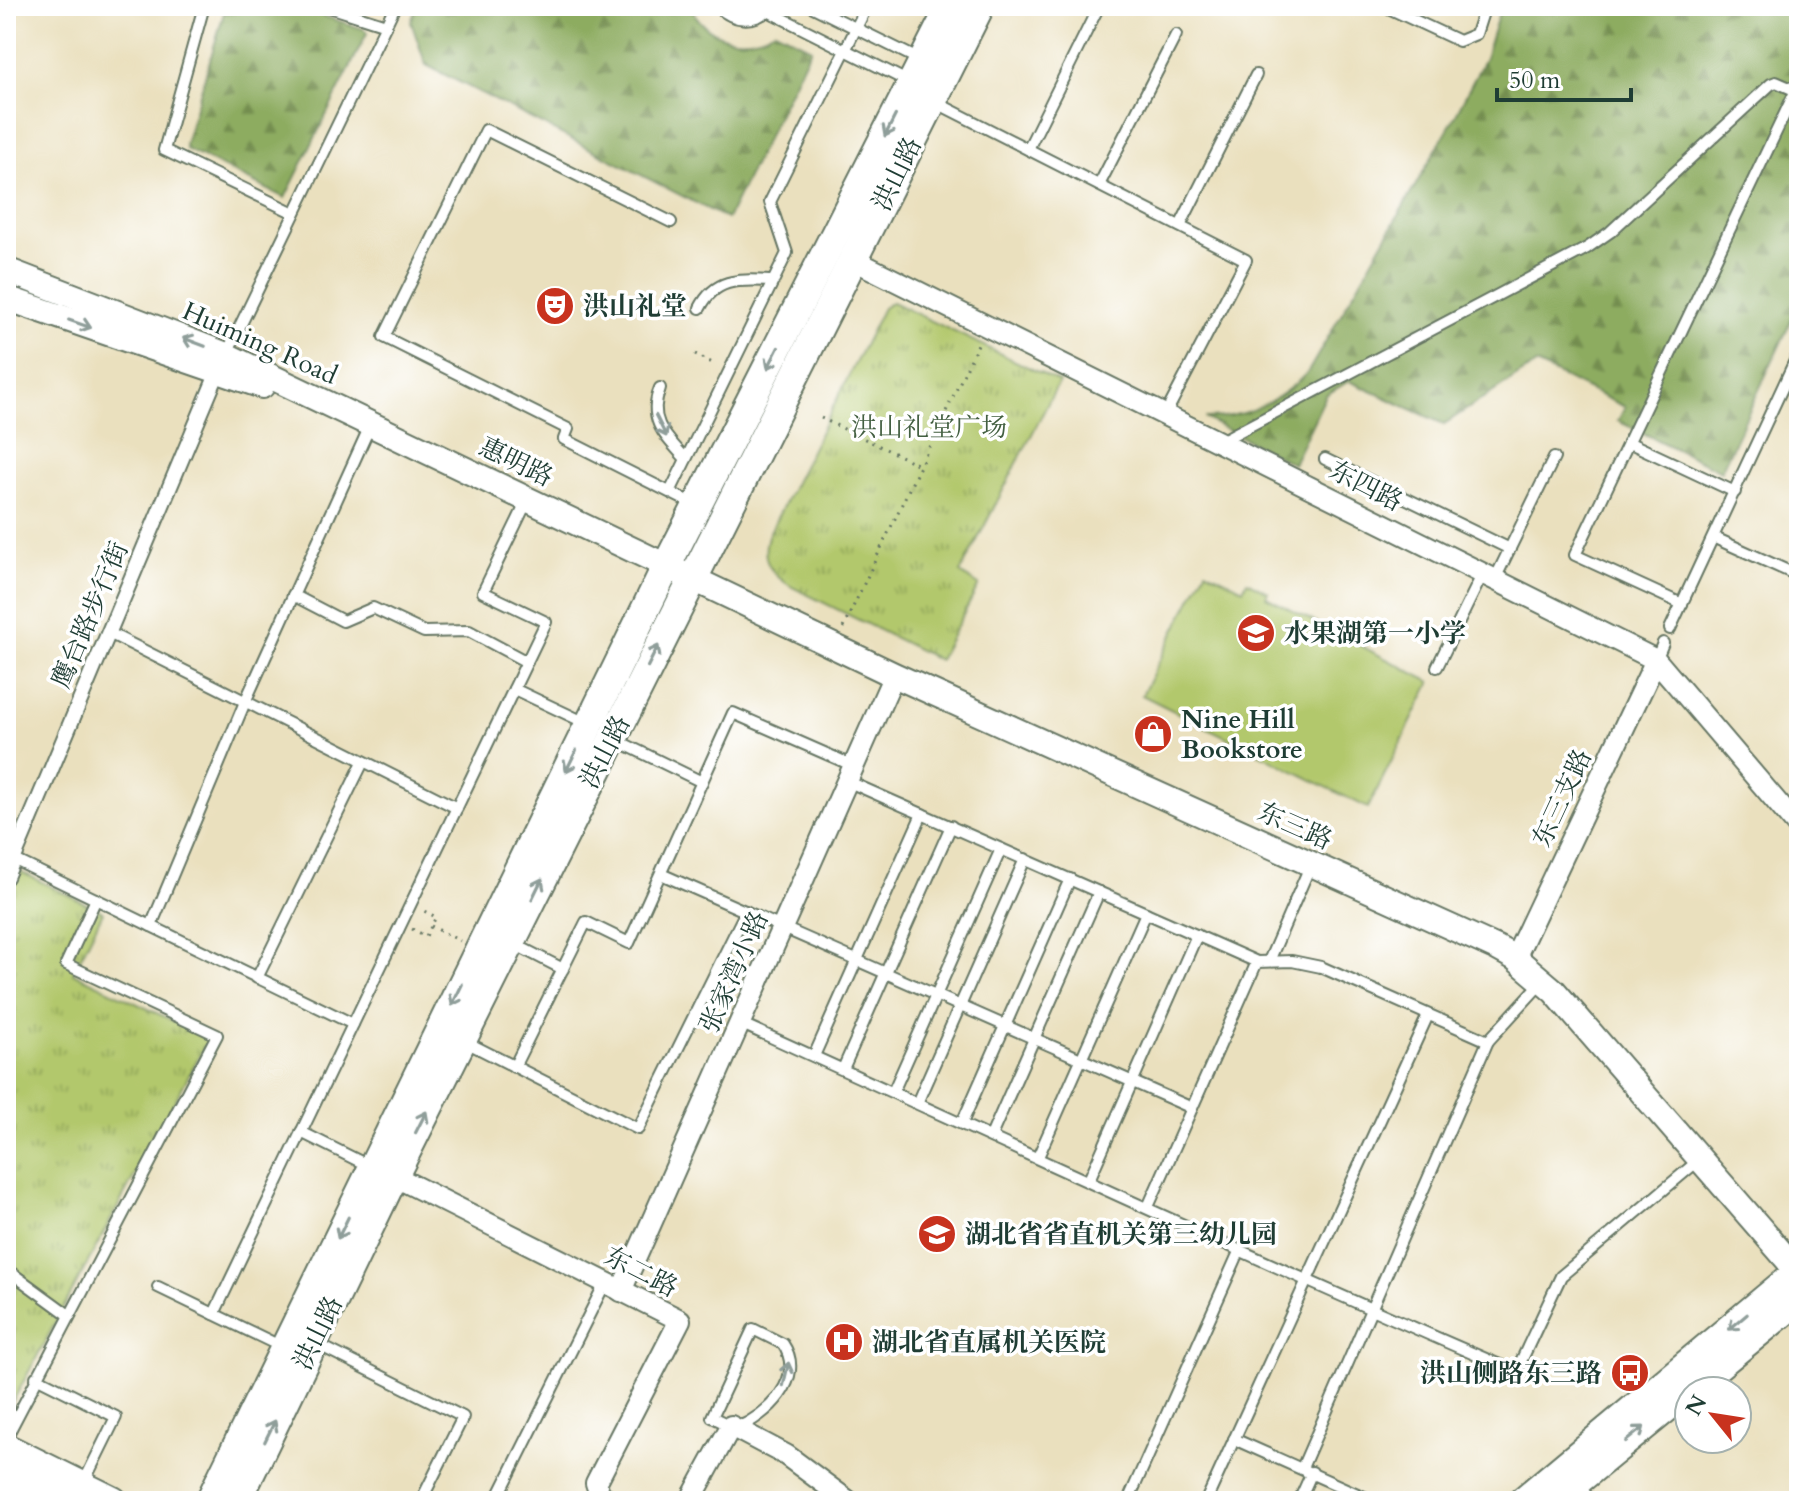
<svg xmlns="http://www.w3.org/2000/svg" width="1805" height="1507" viewBox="0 0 1805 1507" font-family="Cardo,'Noto Serif SC',serif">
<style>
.forest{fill:url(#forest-firs);stroke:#56744a;stroke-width:2}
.park{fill:url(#park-tufts);stroke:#688250;stroke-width:2}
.pitch{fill:#b2c86c;stroke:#688250;stroke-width:2}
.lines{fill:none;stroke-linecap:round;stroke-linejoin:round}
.service-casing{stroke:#667664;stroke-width:14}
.pedestrian-casing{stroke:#667664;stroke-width:18}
.minor-casing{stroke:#667664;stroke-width:24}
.tertiary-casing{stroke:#667664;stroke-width:28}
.secondary-casing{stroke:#667664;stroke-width:32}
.path{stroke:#667664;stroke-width:3;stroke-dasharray:2 6;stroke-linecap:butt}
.service{stroke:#fff;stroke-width:10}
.pedestrian{stroke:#fff;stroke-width:14}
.minor{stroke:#fff;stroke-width:20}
.tertiary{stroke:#fff;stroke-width:24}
.secondary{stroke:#fff;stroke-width:28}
.oneway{stroke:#8f9e9a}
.labels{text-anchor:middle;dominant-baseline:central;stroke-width:7;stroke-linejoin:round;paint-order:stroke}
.street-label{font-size:26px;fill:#1f3d34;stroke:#fff}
.poi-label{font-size:26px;font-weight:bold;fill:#1f3d34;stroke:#fff;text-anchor:start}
.park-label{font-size:26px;fill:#446042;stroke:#fff}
</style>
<defs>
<pattern id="forest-firs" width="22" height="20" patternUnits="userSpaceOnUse" patternTransform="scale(2)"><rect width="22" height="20" fill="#8dac60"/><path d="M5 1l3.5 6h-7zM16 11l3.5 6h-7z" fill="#738d50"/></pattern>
<pattern id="park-tufts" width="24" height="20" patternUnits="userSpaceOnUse" patternTransform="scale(2)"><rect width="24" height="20" fill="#b2c86c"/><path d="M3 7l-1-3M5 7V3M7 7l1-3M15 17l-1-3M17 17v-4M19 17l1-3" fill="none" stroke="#90a45a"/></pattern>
</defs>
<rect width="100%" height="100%" fill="#fff"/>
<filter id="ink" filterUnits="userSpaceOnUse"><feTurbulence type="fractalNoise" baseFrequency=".0125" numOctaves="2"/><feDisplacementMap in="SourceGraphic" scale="16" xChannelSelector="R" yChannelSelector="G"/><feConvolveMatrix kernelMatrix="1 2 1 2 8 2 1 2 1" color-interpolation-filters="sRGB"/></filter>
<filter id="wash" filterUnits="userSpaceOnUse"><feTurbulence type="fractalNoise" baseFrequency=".006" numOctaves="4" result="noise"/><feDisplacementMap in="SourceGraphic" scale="32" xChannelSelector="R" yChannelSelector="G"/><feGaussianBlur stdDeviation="1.8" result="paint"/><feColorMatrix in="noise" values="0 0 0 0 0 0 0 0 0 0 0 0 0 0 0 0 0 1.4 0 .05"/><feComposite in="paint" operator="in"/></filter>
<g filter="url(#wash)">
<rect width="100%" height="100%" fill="#eae0be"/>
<g class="forest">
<polygon points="226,6 292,6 364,29 367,33 285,198 186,149 185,144"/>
<path d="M417 6H690C707 40 743 48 775 30L811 48 727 219 426 65 411 22Z"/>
<path d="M1501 6H1799V304L1721 471 1618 421 1625 407 1536 364 1444 424 1349 381 1326 395 1293 464 1205 418C1245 419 1279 401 1308 372L1452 122 1485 58Z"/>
</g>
<g class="park">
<path d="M892 302 1059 382 960 573 979 585 939 660 792 587C771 574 760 561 768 536L883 308Z"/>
<polygon points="17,870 103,912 73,973 209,1038 6,1414 6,896"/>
</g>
<polygon class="pitch" points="1206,570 1243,589 1247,581 1268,592 1266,597 1431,682 1368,808 1142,695"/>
</g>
<g filter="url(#ink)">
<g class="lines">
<defs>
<g id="service">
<polyline points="204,6 164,150 292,212"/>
<polyline points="326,6 386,25"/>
<path d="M718 6C733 22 757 24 772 6"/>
<polyline points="811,6 920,60"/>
<polyline points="1384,6 1459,41 1476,34 1485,6"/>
<polyline points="768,11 909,82"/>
<polyline points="935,102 1246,260 1165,415"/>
<polyline points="1028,149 1099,6"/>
<polyline points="1099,185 1176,35"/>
<polyline points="671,222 486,130 384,337 568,429 564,439 695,505"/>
<polyline points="1180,226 1256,75"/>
<path d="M700 308C716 276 742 280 773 281"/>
<polyline points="227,353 395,6"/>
<path d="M660 388C647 420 665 436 686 459"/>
<polyline points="1221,441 1587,248 1610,232 1771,84 1776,82 1799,92"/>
<polyline points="1628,442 1735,492"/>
<polyline points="1325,459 1510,549"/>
<polyline points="670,492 787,253 770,202 867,6"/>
<polyline points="1715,538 1799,576"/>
<polyline points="1495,579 1554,458"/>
<polyline points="293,595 343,621 373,608 424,632 469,631 527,662"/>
<polyline points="1682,604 1575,555 1796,90"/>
<polyline points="1670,629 1799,352"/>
<polyline points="109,633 457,808"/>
<polyline points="1656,660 1663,643"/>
<polyline points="1437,667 1483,573"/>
<polyline points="514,689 588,724"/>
<polyline points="614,739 702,782"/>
<polyline points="847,781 1257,962 1148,1207"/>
<polyline points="13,859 353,1024"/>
<polyline points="661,874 1192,1108"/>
<polyline points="151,926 245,702 370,426"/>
<polyline points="512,943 563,969"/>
<polyline points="1269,961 1311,864"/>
<polyline points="1257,962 1292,961 1321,967 1488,1041 1543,981"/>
<polyline points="257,978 363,762"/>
<path d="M740 1023C998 1140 1255 1260 1516 1372L1561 1276 1699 1160"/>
<polyline points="464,1041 638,1129 746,911"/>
<polyline points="814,1056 922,814"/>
<polyline points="514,1067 586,922 629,943 733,713 854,766"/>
<polyline points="843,1069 951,826"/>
<polyline points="893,1092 1001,849"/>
<polyline points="917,1103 1025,859"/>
<polyline points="962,1123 1070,879"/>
<polyline points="301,1132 371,1167"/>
<polyline points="991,1136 1099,892"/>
<polyline points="1038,1157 1146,913"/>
<polyline points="1089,1180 1197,935"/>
<polyline points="6,1269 69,1315"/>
<polyline points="158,1287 282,1347"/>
<polyline points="214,1314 546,622 483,592 527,501"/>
<polyline points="317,1344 463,1417 421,1501"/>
<polyline points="36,1377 116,1417 83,1484"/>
<path d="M731 1426 712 1417 753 1329 783 1344C807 1379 766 1416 737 1428"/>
<polyline points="6,1438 217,1035 66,964 96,899"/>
<polyline points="1234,1439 1373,1501"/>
<polyline points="1302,1468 1488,1041"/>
<polyline points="1577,1483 1591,1501"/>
<polyline points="496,1501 605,1283"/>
<polyline points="1128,1501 1239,1252"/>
<polyline points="1206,1501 1428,1015"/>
<polyline points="1299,1501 1312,1472"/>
</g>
<polyline id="pedestrian" points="6,877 218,372"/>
<g id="minor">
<polyline points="854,260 1656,660 1799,828"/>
<polyline points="1515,958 1656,660"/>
<polyline points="394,1176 680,1320 596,1483 600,1495 611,1501"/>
<polyline points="621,1291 894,675"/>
<polyline points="690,1501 731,1426 786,1455 848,1501"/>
</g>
<g id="tertiary">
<polyline points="6,270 226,355 894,675 1497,948 1515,958 1554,991 1799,1273"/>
<polyline points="6,298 262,386"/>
</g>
<g id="secondary">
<polyline points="6,1448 113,1501"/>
<polyline points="6,1474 59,1501"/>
<polyline points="210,1501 667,565 951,6"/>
<polyline points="237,1501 394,1176 980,6"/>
<polyline points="1523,1501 1799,1271"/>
<polyline points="1553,1501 1799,1299"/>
</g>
</defs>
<use href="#service" class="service-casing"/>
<use href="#pedestrian" class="pedestrian-casing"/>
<use href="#minor" class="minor-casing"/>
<use href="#tertiary" class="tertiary-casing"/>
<use href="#secondary" class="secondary-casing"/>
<g class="path">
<polyline points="695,354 716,365"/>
<polyline points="821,418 919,465"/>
<polyline points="843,628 979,342"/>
<polyline points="431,926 460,941"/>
<polyline points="412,929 426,936 436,917 422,910"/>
</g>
<use href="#service" class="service"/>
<use href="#pedestrian" class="pedestrian"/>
<use href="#minor" class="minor"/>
<use href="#tertiary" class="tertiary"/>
<use href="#secondary" class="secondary"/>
</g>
<defs><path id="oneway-shaft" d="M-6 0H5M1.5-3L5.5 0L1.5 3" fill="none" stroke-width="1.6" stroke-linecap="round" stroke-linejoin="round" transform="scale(2)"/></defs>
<g class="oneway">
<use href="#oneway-shaft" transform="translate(890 126) rotate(117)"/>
<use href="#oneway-shaft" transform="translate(80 324) rotate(19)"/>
<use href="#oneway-shaft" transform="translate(194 342) rotate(-159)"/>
<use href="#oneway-shaft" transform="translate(773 358) rotate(117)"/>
<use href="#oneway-shaft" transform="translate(661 426) rotate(63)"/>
<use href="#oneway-shaft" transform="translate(653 656) rotate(-63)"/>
<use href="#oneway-shaft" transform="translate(571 761) rotate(116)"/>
<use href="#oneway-shaft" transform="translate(537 889) rotate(-64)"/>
<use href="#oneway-shaft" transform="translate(457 995) rotate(116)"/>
<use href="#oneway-shaft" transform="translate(421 1122) rotate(-63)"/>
<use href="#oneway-shaft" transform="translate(343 1228) rotate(116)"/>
<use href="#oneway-shaft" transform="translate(1738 1322) rotate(140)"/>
<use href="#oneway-shaft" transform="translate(786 1374) rotate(-77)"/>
<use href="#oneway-shaft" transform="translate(270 1431) rotate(-64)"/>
<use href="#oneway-shaft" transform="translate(1635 1434) rotate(-39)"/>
</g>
</g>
<defs>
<symbol id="theatre-disc" viewBox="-11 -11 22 22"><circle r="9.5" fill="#c8321e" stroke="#fff"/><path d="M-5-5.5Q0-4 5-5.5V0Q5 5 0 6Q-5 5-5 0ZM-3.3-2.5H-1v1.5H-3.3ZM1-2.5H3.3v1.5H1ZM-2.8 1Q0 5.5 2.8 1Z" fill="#fff"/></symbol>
<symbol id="school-disc" viewBox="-11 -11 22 22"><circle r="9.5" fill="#c8321e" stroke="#fff"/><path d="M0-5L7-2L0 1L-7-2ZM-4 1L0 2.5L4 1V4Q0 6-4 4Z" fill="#fff"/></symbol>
<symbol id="shop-disc" viewBox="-11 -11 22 22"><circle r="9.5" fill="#c8321e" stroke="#fff"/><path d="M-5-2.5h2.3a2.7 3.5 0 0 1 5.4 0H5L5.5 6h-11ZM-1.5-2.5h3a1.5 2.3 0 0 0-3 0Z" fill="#fff"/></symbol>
<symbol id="hospital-disc" viewBox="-11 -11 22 22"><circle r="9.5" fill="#c8321e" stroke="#fff"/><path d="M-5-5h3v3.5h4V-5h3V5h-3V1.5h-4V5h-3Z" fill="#fff"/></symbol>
<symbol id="bus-disc" viewBox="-11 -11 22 22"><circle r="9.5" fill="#c8321e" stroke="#fff"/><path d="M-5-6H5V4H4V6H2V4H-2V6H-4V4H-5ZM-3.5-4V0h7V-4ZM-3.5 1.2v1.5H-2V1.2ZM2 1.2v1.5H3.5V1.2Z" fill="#fff"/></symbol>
</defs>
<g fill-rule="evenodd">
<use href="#theatre-disc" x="533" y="284" width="44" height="44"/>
<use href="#school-disc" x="1234" y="611" width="44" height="44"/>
<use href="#shop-disc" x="1131" y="712" width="44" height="44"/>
<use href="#school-disc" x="915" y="1212" width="44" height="44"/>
<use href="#hospital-disc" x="822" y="1320" width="44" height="44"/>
<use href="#bus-disc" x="1608" y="1351" width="44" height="44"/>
</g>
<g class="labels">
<g class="street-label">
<text transform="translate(897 174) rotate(-64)">洪山路</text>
<text transform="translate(260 343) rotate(24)">Huiming Road</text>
<text transform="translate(516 462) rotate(26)">惠明路</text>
<text transform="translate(1366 486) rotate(27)">东四路</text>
<text transform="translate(90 615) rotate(-67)">鹰台路步行街</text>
<text transform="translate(605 752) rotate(-63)">洪山路</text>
<text transform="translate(1562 798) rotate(-65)">东三支路</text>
<text transform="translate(1295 826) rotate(24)">东三路</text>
<text transform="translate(734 972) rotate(-66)">张家湾小路</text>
<text transform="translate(641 1272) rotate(27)">东二路</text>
<text transform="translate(318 1333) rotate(-64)">洪山路</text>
</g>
<g class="poi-label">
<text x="583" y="306">洪山礼堂</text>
<text x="1284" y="633">水果湖第一小学</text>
<text x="1181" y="719">Nine Hill<tspan x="1181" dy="30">Bookstore</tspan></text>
<text x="965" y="1234">湖北省省直机关第三幼儿园</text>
<text x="872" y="1342">湖北省直属机关医院</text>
<text x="1602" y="1373" text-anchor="end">洪山侧路东三路</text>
</g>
<g class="park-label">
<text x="929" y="427">洪山礼堂广场</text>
</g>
</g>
<rect width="1805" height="1507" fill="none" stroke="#fff" stroke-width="32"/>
<g transform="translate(1713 1415) rotate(300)"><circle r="38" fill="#ffffff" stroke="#a5b1ae" stroke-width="2"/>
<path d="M0-6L14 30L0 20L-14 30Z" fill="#c8321e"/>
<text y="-12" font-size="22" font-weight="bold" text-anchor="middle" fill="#1f3d34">N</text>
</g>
<path d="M1497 88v12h134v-12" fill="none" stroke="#1f3d34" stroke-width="4"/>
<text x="1509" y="88" font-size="24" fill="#1f3d34" stroke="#ffffff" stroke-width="6" paint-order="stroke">50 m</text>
</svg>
